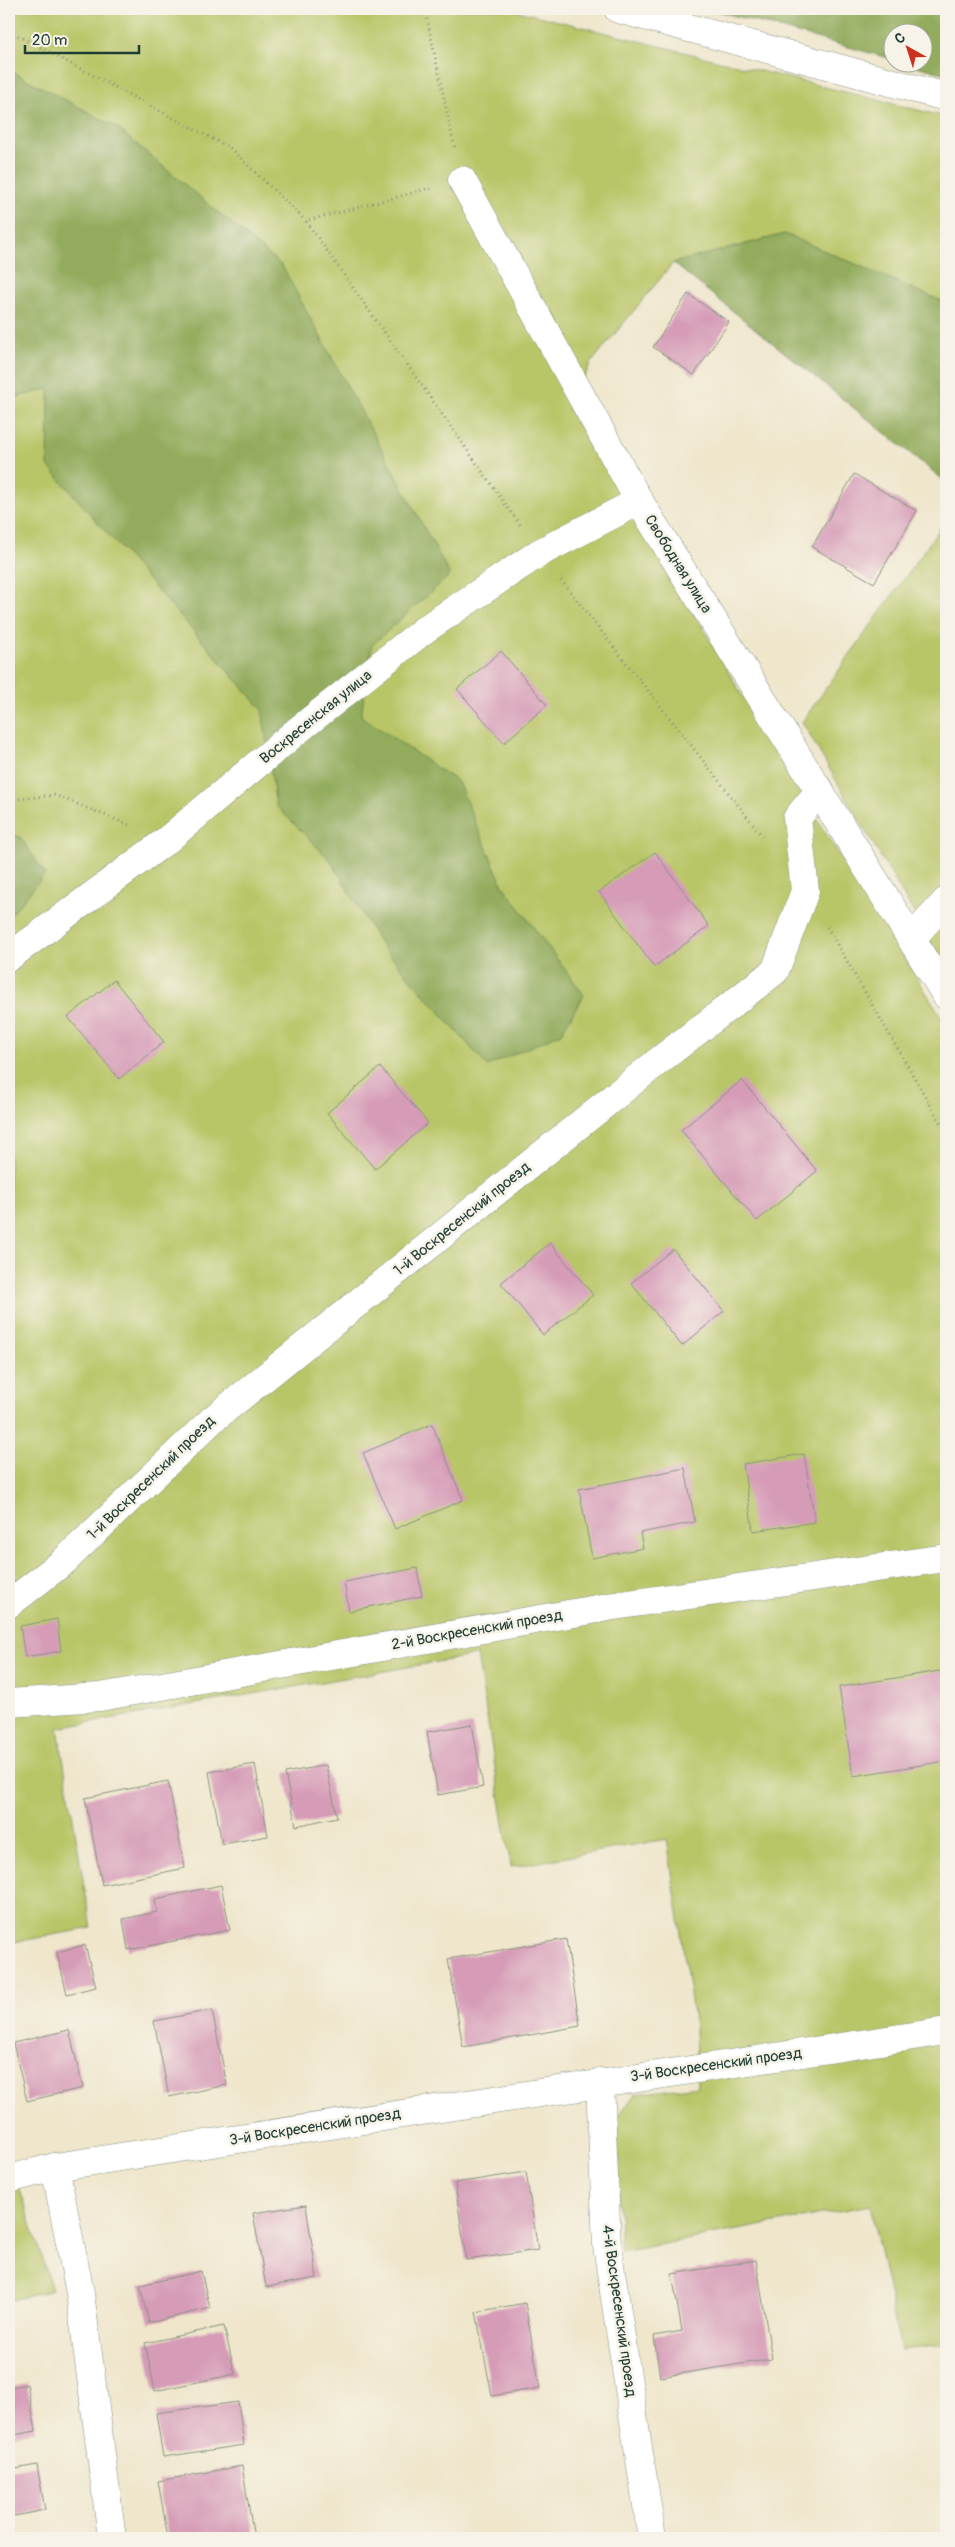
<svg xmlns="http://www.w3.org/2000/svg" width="955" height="2547" viewBox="0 0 955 2547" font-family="Pangolin,sans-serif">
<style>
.green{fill:#b9c668;stroke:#6c824e}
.forest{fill:#92ab5c;stroke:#587448}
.building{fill:#d69bb7}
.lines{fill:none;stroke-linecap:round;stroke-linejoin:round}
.minor-casing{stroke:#879280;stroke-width:29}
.path{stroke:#879280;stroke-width:3;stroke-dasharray:1 4;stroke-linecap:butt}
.minor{stroke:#fff;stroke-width:28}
.labels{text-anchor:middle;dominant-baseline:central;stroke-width:5;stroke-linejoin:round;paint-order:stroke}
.street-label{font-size:15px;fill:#1f3d34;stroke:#f7f3e8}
</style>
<rect width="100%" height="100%" fill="#f7f3e8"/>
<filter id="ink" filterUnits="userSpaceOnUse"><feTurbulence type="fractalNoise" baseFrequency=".02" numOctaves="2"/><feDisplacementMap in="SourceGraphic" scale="10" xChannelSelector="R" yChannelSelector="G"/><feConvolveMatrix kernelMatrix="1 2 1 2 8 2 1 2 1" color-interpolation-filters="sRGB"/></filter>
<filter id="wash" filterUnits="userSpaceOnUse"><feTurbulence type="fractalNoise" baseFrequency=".0096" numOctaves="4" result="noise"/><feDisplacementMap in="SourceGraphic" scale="20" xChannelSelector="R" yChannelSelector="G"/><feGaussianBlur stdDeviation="1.12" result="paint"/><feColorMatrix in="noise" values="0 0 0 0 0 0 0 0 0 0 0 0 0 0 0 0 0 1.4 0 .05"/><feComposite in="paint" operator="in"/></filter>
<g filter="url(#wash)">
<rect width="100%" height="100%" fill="#efe6cc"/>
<g class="green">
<polygon points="9,9 510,9 946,117 946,303 785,234 673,263 591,363 569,409 659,552 777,756 946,1024 946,2345 901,2350 870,2205 621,2252 615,2119 636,2094 697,2086 695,2028 667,1839 511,1867 477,1655 58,1728 91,1928 9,1943"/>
<polygon points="946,520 946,968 802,722"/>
<polygon points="9,2155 52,2290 9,2301"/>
</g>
<g class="forest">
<polygon points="710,9 946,9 946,74 905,63 922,62 922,32 892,32 892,59"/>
<polygon points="9,70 116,127 282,266 450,575 372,645 361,716 458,782 503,886 584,995 561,1033 487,1066 381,945 331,861 276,806 262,709 48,466 49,389 9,399"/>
<polygon points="785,234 946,303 946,482 673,263"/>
<polygon points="9,831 21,838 45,874 9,917"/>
</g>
<g id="blocks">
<g class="building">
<polygon points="688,294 729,322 694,375 653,347"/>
<polygon points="854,474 917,511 874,583 812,547"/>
<polygon points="501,651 547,705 504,743 457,689"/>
<polygon points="655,852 709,926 654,967 599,892"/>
<polygon points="114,980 164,1042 119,1079 68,1017"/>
<polygon points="380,1067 428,1123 375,1169 327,1113"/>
<polygon points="742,1080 817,1171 757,1221 681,1130"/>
<polygon points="550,1243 593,1295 543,1335 501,1283"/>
<polygon points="673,1249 724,1311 682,1346 631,1283"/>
<polygon points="432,1424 463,1500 395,1529 363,1453"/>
<polygon points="804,1454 815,1522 753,1531 743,1464"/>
<polygon points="685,1468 695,1522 640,1533 643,1548 592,1558 579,1489"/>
<polygon points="417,1568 422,1596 349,1611 344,1582"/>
<polygon points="57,1619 61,1651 25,1657 20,1626"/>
<polygon points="946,1670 946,1761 853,1776 839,1687"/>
<polygon points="472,1724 483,1787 438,1795 427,1732"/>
<polygon points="255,1764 268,1836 222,1844 209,1772"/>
<polygon points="326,1765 337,1817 296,1826 285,1773"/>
<polygon points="168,1781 185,1868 102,1885 85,1798"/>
<polygon points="221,1885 230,1930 128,1950 123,1919 157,1912 155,1899"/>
<polygon points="566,1939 580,2026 463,2047 448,1959"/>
<polygon points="85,1945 96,1987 67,1994 57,1952"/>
<polygon points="212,2010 227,2085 169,2097 154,2021"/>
<polygon points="69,2030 83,2088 27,2101 13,2043"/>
<polygon points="526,2172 538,2250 466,2260 455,2183"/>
<polygon points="306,2205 317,2278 266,2287 253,2213"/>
<polygon points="756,2260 772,2359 660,2377 654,2336 682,2331 672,2274"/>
<polygon points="201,2271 210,2308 149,2323 140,2285"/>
<polygon points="525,2303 540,2388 492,2396 476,2312"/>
<polygon points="224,2326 235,2374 155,2391 145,2343"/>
<polygon points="27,2384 36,2431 9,2436 9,2388"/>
<polygon points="238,2402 244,2445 163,2457 156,2413"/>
<polygon points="37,2465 45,2510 9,2517 9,2470"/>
<polygon points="242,2466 254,2538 168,2538 158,2481"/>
</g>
</g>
</g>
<g filter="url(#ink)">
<use href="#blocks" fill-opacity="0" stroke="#879280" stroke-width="1"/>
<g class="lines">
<defs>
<g id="minor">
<polyline points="618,9 946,97"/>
<polyline points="462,180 639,501 946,995"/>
<polyline points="912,938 946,901"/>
<polyline points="9,957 167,840 297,731 424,630 539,553 639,501"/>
<polyline points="9,1604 63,1562 212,1420 656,1063 775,971 805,891 797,818 820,790"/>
<polyline points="9,1703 100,1697 614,1606 946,1558"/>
<polyline points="600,2082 607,2246 652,2538"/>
<polyline points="9,2179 55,2167"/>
<polyline points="112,2538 80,2293 55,2167 946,2031"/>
</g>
</defs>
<use href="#minor" class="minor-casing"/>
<g class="path">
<polyline points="425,9 455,149"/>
<polyline points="9,31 230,148 306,221"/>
<polyline points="431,188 306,221 520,525"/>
<polyline points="561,580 764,838"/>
<polyline points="9,800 55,795 129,825"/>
<polyline points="827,927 946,1132"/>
</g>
<use href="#minor" class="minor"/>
</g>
</g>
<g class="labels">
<g class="street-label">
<text transform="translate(678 564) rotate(58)">Свободная улица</text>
<text transform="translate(316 717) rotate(-39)">Воскресенская улица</text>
<text transform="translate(462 1219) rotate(-39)">1-й Воскресенский проезд</text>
<text transform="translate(151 1478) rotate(-44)">1-й Воскресенский проезд</text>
<text transform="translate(477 1630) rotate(-10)">2-й Воскресенский проезд</text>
<text transform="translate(716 2065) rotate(-8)">3-й Воскресенский проезд</text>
<text transform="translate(315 2127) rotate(-9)">3-й Воскресенский проезд</text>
<text transform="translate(619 2311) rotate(82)">4-й Воскресенский проезд</text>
</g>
</g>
<rect width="955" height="2547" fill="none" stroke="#f7f3e8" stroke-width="30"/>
<g transform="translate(908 48) rotate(321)"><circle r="24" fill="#f7f3e8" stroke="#a1aaa0"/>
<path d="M0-4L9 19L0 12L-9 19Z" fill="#c8321e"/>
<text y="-8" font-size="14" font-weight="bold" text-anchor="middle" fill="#1f3d34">С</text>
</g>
<path d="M25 45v8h114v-8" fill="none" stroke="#1f3d34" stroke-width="2.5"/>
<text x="32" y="45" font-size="15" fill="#1f3d34" stroke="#f7f3e8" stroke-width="4" paint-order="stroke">20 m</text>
</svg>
